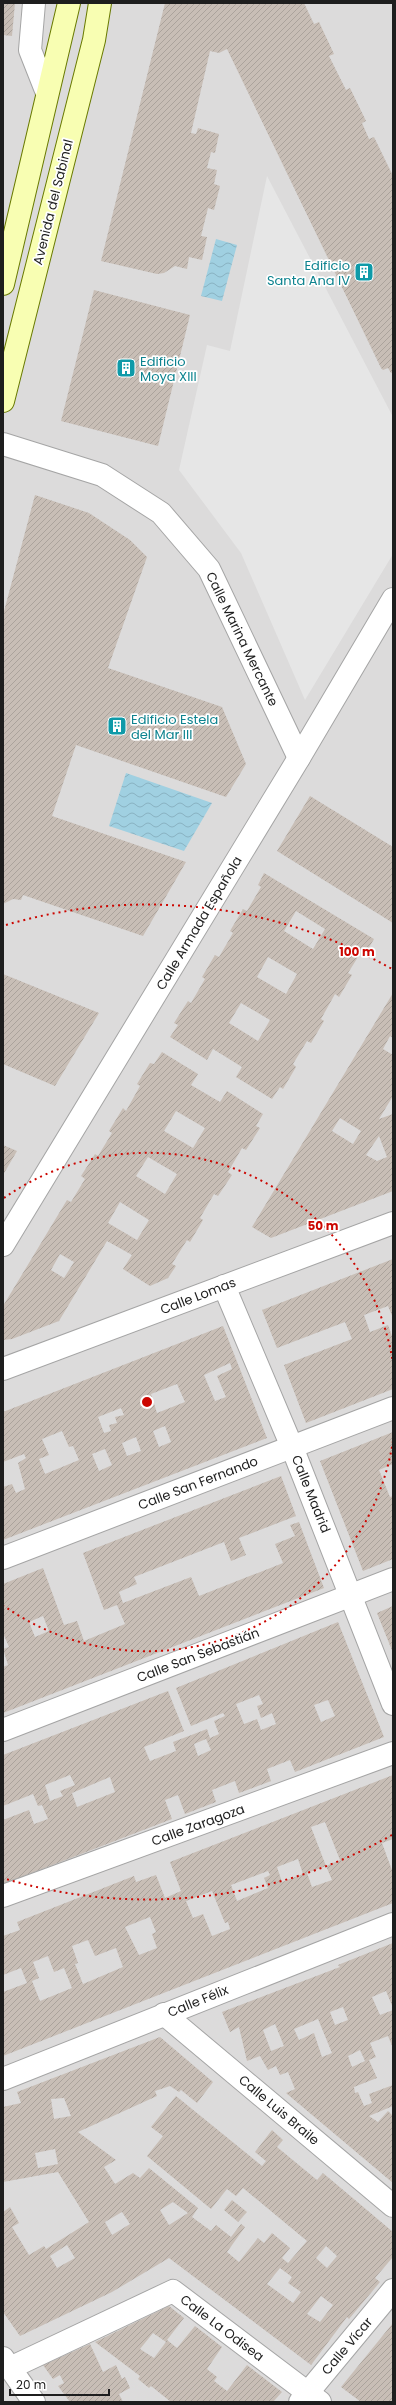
<svg xmlns="http://www.w3.org/2000/svg" width="396" height="2405" viewBox="0 0 396 2405" font-family="Poppins,sans-serif">
<style>
.residential{fill:#dcdbdb}
.parking{fill:#e6e6e6}
.water{fill:url(#water-waves)}
.building{fill:url(#building-hatch);fill-rule:evenodd}
.lines{fill:none;stroke-linecap:round;stroke-linejoin:round}
.street-casing{stroke:#a5a5a5;stroke-width:24}
.secondary-casing{stroke:#697a00;stroke-width:24}
.street{stroke:#fff;stroke-width:22}
.secondary{stroke:#f8feb2;stroke-width:22}
.ring{fill:none;stroke:#cc0600;stroke-width:2;stroke-dasharray:2 4}
.labels{text-anchor:middle;dominant-baseline:central;stroke-width:3.5;stroke-linejoin:round;paint-order:stroke}
.street-label{font-size:13px;fill:#1e1e1e;stroke:#fff}
.culture-label{font-size:13px;fill:#0d838f;stroke:#fff;text-anchor:start}
.centre{fill:#cc0600;stroke:#fff;stroke-width:2}
.ring-label{font-size:12px;text-anchor:middle;font-weight:bold;fill:#cc0600;stroke:#fff;stroke-width:3.5;stroke-linejoin:round;paint-order:stroke}
</style>
<defs>
<pattern id="water-waves" width="16" height="10" patternUnits="userSpaceOnUse"><rect width="16" height="10" fill="#a0d0e1"/><path d="M0 5q4-4 8 0t8 0" fill="none" stroke="#89b2c1"/></pattern>
<pattern id="building-hatch" width="6" height="6" patternUnits="userSpaceOnUse"><rect width="6" height="6" fill="#c8beb6"/><path d="M-1 1l2-2M0 6l6-6M5 7l2-2" fill="none" stroke="#aba39c"/></pattern>
</defs>
<rect width="100%" height="100%" fill="#f0ece3"/>
<rect class="residential" x="3" y="3" width="390" height="2399"/>
<polygon class="parking" points="267,176 393,417 393,554 305,700 241,553 179,470 207,345 230,351"/>
<g class="water">
<polygon points="216,239 237,245 222,301 201,296"/>
<polygon points="126,773 212,803 184,851 109,826"/>
</g>
<g class="building">
<polygon points="3,3 15,3 12,36 3,35"/>
<polygon points="165,3 304,3 314,24 319,22 334,54 329,56 346,90 350,88 366,121 362,123 369,139 374,137 393,176 393,372 391,373 388,368 383,370 381,368 227,49 219,53 210,51 191,133 196,134 198,128 219,134 215,153 211,152 207,168 217,170 214,184 220,186 214,210 208,208 201,236 207,237 202,260 189,257 187,269 175,266 164,273 157,274 101,261"/>
<polygon points="94,290 190,315 158,446 61,421"/>
<polygon points="35,495 89,513 130,540 147,557 108,668 222,707 246,764 226,797 76,745 52,816 186,862 143,936 23,895 21,900 13,899 3,904 3,615"/>
<polygon points="310,796 393,847 393,923 277,851"/>
<path d="M264 873 374 939 367 951 363 949 348 973 352 975 339 997 335 994 321 1019 324 1021 311 1043 307 1041 293 1064 296 1067 283 1089 280 1087 272 1099 236 1077 242 1067 213 1049 207 1060 170 1037 178 1025 174 1023 188 1001 191 1003 205 979 202 977 215 955 219 957 233 933 230 931 243 909 247 911 261 887 258 885ZM296 911 325 929 313 949 284 931ZM268 957 297 974 286 994 257 977ZM241 1003 270 1020 258 1041 229 1023Z"/>
<polygon points="3,974 99,1013 55,1086 3,1064"/>
<path d="M393 993V1038L390 1036 383 1049 393 1055V1096L379 1119 393 1114V1191L271 1238 252 1227ZM340 1118 361 1131 353 1144 332 1131ZM379 1136 387 1157 377 1161 366 1155Z"/>
<path d="M162 1052 198 1074 191 1085 220 1102 227 1091 263 1114 256 1126 260 1128 246 1150 242 1148 228 1172 232 1175 218 1196 214 1194 200 1218 203 1220 190 1242 187 1240 172 1264 176 1266 168 1278 150 1286 123 1269 132 1255 107 1241 59 1321 12 1339 3 1340V1306L67 1200 71 1202 85 1179 81 1176 95 1154 98 1156 112 1133 109 1131 123 1108 126 1111 140 1086 137 1084 150 1063 154 1064ZM176 1111 205 1128 193 1148 164 1131ZM148 1157 177 1174 165 1194 136 1176ZM120 1202 149 1220 137 1240 108 1223ZM60 1254 74 1262 64 1278 51 1270Z"/>
<polygon points="3,1145 17,1151 3,1175"/>
<polygon points="393,1259 393,1318 388,1306 364,1315 370,1332 388,1325 393,1339 393,1389 306,1423 284,1365 352,1339 345,1322 277,1348 262,1310"/>
<path d="M223 1326 267 1438 3 1540V1487L12 1484 16 1493 25 1489 18 1463 26 1458 24 1454 3 1462V1412ZM230 1363 232 1369 217 1376 226 1397 215 1401 204 1375ZM177 1384 185 1402 157 1413 151 1394ZM121 1408 124 1415 115 1417 117 1423 109 1425 111 1431 104 1433 98 1417ZM165 1426 171 1442 159 1447 153 1431ZM62 1431 69 1447 73 1446 79 1460 45 1474 39 1459 49 1455 42 1439ZM136 1437 141 1451 127 1456 122 1443ZM105 1449 112 1465 99 1471 92 1454Z"/>
<polygon points="393,1432 393,1464 379,1470 390,1497 393,1496 393,1559 363,1571 320,1461"/>
<path d="M281 1476 296 1516 239 1538 246 1555 231 1561 224 1542 134 1577 137 1584 119 1592 123 1603 191 1577 199 1596 283 1563 275 1544 295 1536 290 1525 299 1522 324 1588 3 1713V1667L8 1665 3 1649 9 1647 3 1633V1584L43 1568 64 1625 77 1621 84 1641 125 1624 117 1605 104 1610 83 1553ZM43 1616 49 1631 35 1637 29 1622Z"/>
<polygon points="393,1606 393,1653 377,1613"/>
<path d="M338 1622 384 1737 295 1772 290 1760 267 1769 271 1781 239 1793 235 1781 212 1790 216 1802 185 1814 178 1795 165 1800 172 1819 3 1884V1820L29 1810 34 1824 48 1819 42 1805 38 1806 33 1794 3 1806V1755L168 1691 184 1731 144 1747 150 1761 176 1751 173 1742 194 1734 207 1729 210 1738 219 1734 214 1721 225 1716 223 1713 191 1726 176 1688ZM259 1695 263 1704 257 1706 261 1718 272 1713 276 1724 261 1730 257 1719 244 1724 236 1704ZM328 1700 335 1716 321 1722 314 1705ZM206 1739 211 1750 198 1756 194 1744ZM70 1775 75 1785 60 1791 63 1796 50 1801 45 1785ZM110 1777 115 1792 77 1807 72 1793Z"/>
<path d="M393 1775V1839L382 1843 393 1873V1903L3 2056V1992L27 1983 21 1968 3 1975V1936L20 1930 17 1922 134 1876 136 1882 156 1875 165 1898 181 1891 170 1862ZM325 1822 340 1860 326 1866 311 1827ZM298 1859 303 1874 282 1882 277 1867ZM326 1866 332 1880 312 1887 307 1873ZM268 1871 270 1875 264 1878 268 1888 237 1901 231 1885ZM212 1891 225 1923 228 1922 230 1929 212 1936 203 1914 193 1918 186 1901ZM150 1917 156 1932 152 1934 157 1948 139 1955 125 1927ZM88 1940 95 1956 116 1948 123 1967 83 1984 75 1964 78 1963 72 1946ZM48 1956 54 1972 64 1968 72 1988 40 2001 32 1981 39 1978 33 1962Z"/>
<path d="M393 1943V2008L386 1991 372 1997 380 2015 393 2010V2048L388 2036 370 2043 376 2057 369 2060 377 2078 354 2087 355 2093 358 2092 364 2106 372 2103 369 2094 393 2085V2106L369 2116 378 2122 388 2111 393 2116V2183L286 2093 295 2089 288 2072 280 2075 276 2066 268 2070 260 2056 247 2061 239 2027 230 2032 222 2012 340 1967 338 1965ZM343 2007 348 2020 335 2025 330 2012ZM318 2019 332 2053 322 2057 314 2033 299 2040 294 2029ZM275 2024 284 2046 271 2051 263 2030ZM360 2050 365 2061 352 2067 348 2056Z"/>
<path d="M160 2037 213 2082 197 2103 181 2090 179 2092 170 2086 155 2091 157 2096 78 2132 116 2160 104 2167 115 2184 133 2173 140 2178 149 2168 198 2208 192 2217 211 2231 216 2225 231 2237 241 2224 245 2227 227 2252 239 2262 258 2238 264 2243 272 2233 290 2248 282 2258 288 2263 307 2241 243 2188 236 2196 227 2189 211 2209 147 2156 163 2136 151 2127 176 2096 262 2166 266 2161 255 2152 272 2130 283 2140 277 2147 317 2180 323 2173 393 2232V2257L375 2278 380 2282 349 2319 347 2317 311 2365 169 2258 112 2292 20 2336 3 2312V2212L10 2207 19 2223 12 2227 29 2255 44 2246 46 2249 89 2222 58 2172 3 2182V2107L21 2103 17 2092ZM64 2098 71 2116 54 2119 51 2099ZM55 2149 58 2164 38 2168 35 2153ZM173 2202 188 2213 169 2225 160 2210ZM122 2212 130 2224 112 2235 105 2222ZM67 2245 75 2258 57 2268 50 2256ZM326 2246 337 2256 327 2268 316 2258ZM280 2268 292 2277 288 2283 301 2292 293 2303 267 2284ZM321 2296 333 2305 320 2322 307 2314Z"/>
<polygon points="232,2200 247,2212 238,2222 224,2210"/>
<path d="M169 2306 184 2318 167 2340 177 2348 195 2326 222 2347 207 2369 217 2377 214 2381 227 2391 247 2365 282 2392 273 2402H171L151 2386 149 2388 138 2379 140 2376 95 2342ZM153 2333 166 2342 154 2358 140 2349Z"/>
<polygon points="393,2323 393,2402 361,2402 341,2387"/>
<polygon points="90,2344 103,2372 116,2365 122,2379 125,2377 130,2388 119,2394 123,2402 70,2402 58,2386 64,2383 60,2375 53,2379 43,2365"/>
</g>
<g class="lines">
<defs>
<g id="street">
<polyline points="34,3 30,50 47,93"/>
<polyline points="3,444 102,475 161,513 209,569 299,758"/>
<polyline points="3,1245 299,758 393,599"/>
<polyline points="224,1286 292,1447 393,1704"/>
<polyline points="3,1369 393,1223"/>
<polyline points="3,1558 393,1408"/>
<polyline points="3,1730 393,1579"/>
<polyline points="3,1896 393,1753"/>
<polyline points="164,2014 393,2206"/>
<polyline points="3,2079 393,1924"/>
<polyline points="3,2358 34,2402"/>
<polyline points="10,2368 173,2291 320,2402"/>
<polyline points="300,2402 393,2290"/>
</g>
<g id="secondary">
<polyline points="3,284 69,3"/>
<polyline points="3,401 94,40 100,3"/>
</g>
</defs>
<use href="#street" class="street-casing"/>
<use href="#secondary" class="secondary-casing"/>
<use href="#street" class="street"/>
<use href="#secondary" class="secondary"/>
</g>
<g class="ring">
<path d="M393 1441A249 249 0 0 1 4 1606M4 1198A249 249 0 0 1 393 1363"/>
<path d="M392 1835A497 497 0 0 1 6 1879M6 925A497 497 0 0 1 392 969"/>
</g>
<defs>
<symbol id="building-square" viewBox="-11 -11 22 22"><rect x="-9" y="-9" width="18" height="18" rx="4" fill="#0f9aa8" stroke="#fff"/><path d="M-4-6H4V6H1V3H-1V6H-4ZM-2.5-4.3h1.7v1.8h-1.7ZM.8-4.3h1.7v1.8H.8ZM-2.5-1h1.7V.8h-1.7ZM.8-1h1.7V.8H.8Z" fill="#fff"/></symbol>
</defs>
<g fill-rule="evenodd">
<use href="#building-square" x="353" y="261" width="22" height="22"/>
<use href="#building-square" x="115" y="357" width="22" height="22"/>
<use href="#building-square" x="106" y="715" width="22" height="22"/>
</g>
<g class="labels">
<g class="street-label">
<text transform="translate(53 202) rotate(-76)">Avenida del Sabinal</text>
<text transform="translate(242 639) rotate(64)">Calle Marina Mercante</text>
<text transform="translate(199 923) rotate(-59)">Calle Armada Española</text>
<text transform="translate(198 1296) rotate(-21)">Calle Lomas</text>
<text transform="translate(198 1483) rotate(-21)">Calle San Fernando</text>
<text transform="translate(311 1494) rotate(68)">Calle Madrid</text>
<text transform="translate(198 1655) rotate(-21)">Calle San Sebastián</text>
<text transform="translate(198 1825) rotate(-20)">Calle Zaragoza</text>
<text transform="translate(198 2001) rotate(-22)">Calle Félix</text>
<text transform="translate(279 2110) rotate(40)">Calle Luis Braile</text>
<text transform="translate(222 2328) rotate(37)">Calle La Odisea</text>
<text transform="translate(347 2346) rotate(-50)">Calle Vícar</text>
</g>
<g class="culture-label">
<text x="350" y="265" text-anchor="end">Edificio<tspan x="350" dy="15">Santa Ana IV</tspan></text>
<text x="140" y="361">Edificio<tspan x="140" dy="15">Moya XIII</tspan></text>
<text x="131" y="719">Edificio Estela<tspan x="131" dy="15">del Mar III</tspan></text>
</g>
</g>
<circle cx="147" cy="1402" r="6" class="centre"/>
<g class="ring-label">
<text x="357" y="956">100 m</text>
<text x="323" y="1230">50 m</text>
</g>
<rect width="396" height="2405" fill="none" stroke="#1e1e1e" stroke-width="8"/>
<path d="M10 2389v6h99v-6" fill="none" stroke="#1e1e1e" stroke-width="2"/>
<text x="16" y="2389" font-size="12" fill="#1e1e1e" stroke="#ffffff" stroke-width="3" paint-order="stroke">20 m</text>
</svg>
